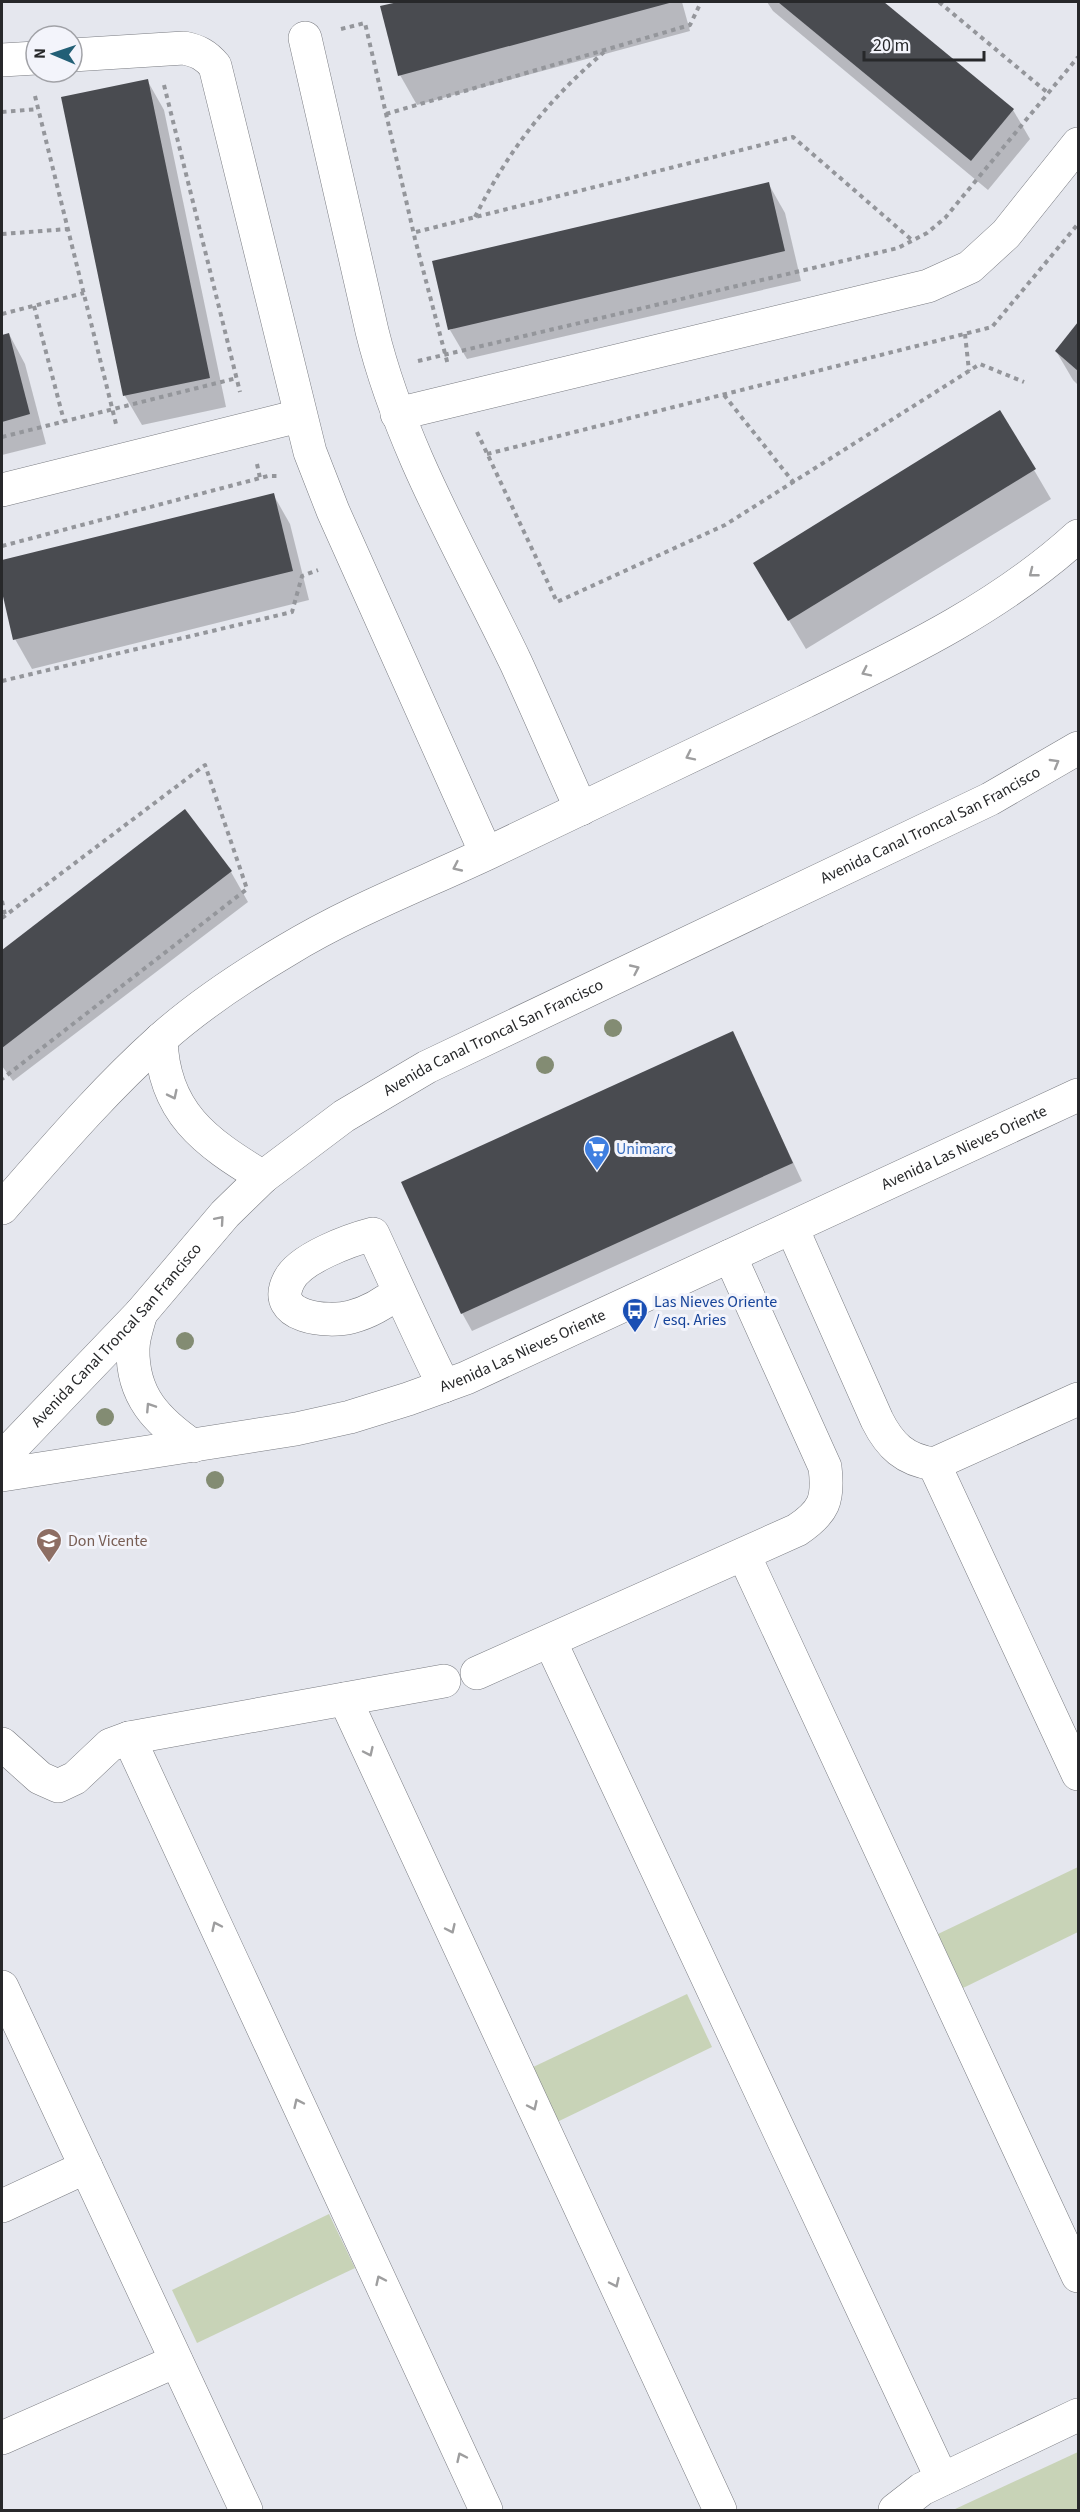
<svg xmlns="http://www.w3.org/2000/svg" width="1080" height="2512" viewBox="0 0 1080 2512" font-family="'Source Sans 3',sans-serif">
<style>
.green{fill:#c8d3b7}
.shadow{fill:#0003}
.building{fill:#494b50}
.lines{fill:none;stroke-linecap:round;stroke-linejoin:round}
.minor-casing{stroke:#797b81;stroke-width:34}
.path{stroke:#94969b;stroke-width:4;stroke-dasharray:4.5 4.5;stroke-linecap:butt}
.minor{stroke:#fff;stroke-width:33}
.tree{fill:#838c73}
.oneway{stroke:#9e9e9f}
.labels{text-anchor:middle;dominant-baseline:central;stroke-width:6;stroke-linejoin:round;paint-order:stroke}
.street-label{font-size:16px;fill:#27282a;stroke:#f3f4fb}
.shop-label{font-size:16px;fill:#366cbe;stroke:#f3f4fb;text-anchor:start}
.transit-label{font-size:16px;fill:#164399;stroke:#f3f4fb;text-anchor:start}
.education-label{font-size:16px;fill:#785e54;stroke:#f3f4fb;text-anchor:start}
</style>
<rect width="100%" height="100%" fill="#e5e7ee"/>
<g class="green">
<polygon points="1078,1867 1078,1932 963,1988 938,1934"/>
<polygon points="687,1994 712,2047 555,2123 529,2069"/>
<polygon points="329,2214 355,2268 197,2343 172,2290"/>
<polygon points="1078,2452 1078,2510 953,2510"/>
</g>
<g class="shadow">
<polygon points="404,2 682,2 690,31 417,105 400,75 382,7"/>
<polygon points="767,2 882,2 1013,110 1030,139 988,190 773,11"/>
<polygon points="147,80 164,110 226,407 142,425 125,396"/>
<polygon points="768,183 785,213 801,281 467,359 450,330"/>
<polygon points="1078,324 1078,385 1073,380 1056,351"/>
<polygon points="9,334 25,364 46,444 2,455 2,336"/>
<polygon points="1034,470 1051,499 806,649 772,592"/>
<polygon points="273,494 290,524 309,600 32,669 15,639 2,586 2,561"/>
<polygon points="184,811 231,872 248,902 13,1081 2,1066 2,952"/>
<polygon points="732,1033 802,1181 472,1331 462,1313"/>
</g>
<g class="building">
<polygon points="398,2 673,2 398,76 380,6"/>
<polygon points="778,2 884,2 1014,109 971,161"/>
<polygon points="148,79 210,378 123,396 61,97"/>
<polygon points="769,182 785,251 448,330 432,261"/>
<polygon points="1078,322 1078,371 1055,351"/>
<polygon points="9,333 30,414 2,422 2,335"/>
<polygon points="1000,410 1036,469 788,621 753,563"/>
<polygon points="274,493 293,571 13,640 2,592 2,560"/>
<polygon points="185,809 232,871 2,1048 2,950"/>
<polygon points="733,1031 793,1163 461,1314 401,1182"/>
</g>
<g class="lines">
<defs>
<g id="minor">
<path d="M305 38 372 331C401 449 464 554 516 663 538 711 559 760 581 809"/>
<path d="M72 55 184 48C198 51 206 55 215 66L310 452 333 511 486 853"/>
<polyline points="2,60 36,58"/>
<polyline points="397,414 928,286 970,267 1006,234 1078,144"/>
<polyline points="2,490 299,416"/>
<path d="M161 1039C163 1112 205 1142 263 1177"/>
<path d="M2 1208C53 1150 103 1091 161 1039 199 1005 243 976 287 950 351 911 422 884 490 852 595 802 699 752 804 702 900 655 998 609 1078 536"/>
<path d="M792 1228 877 1420C890 1446 905 1460 934 1464L1078 1399"/>
<path d="M399 1291C385 1303 370 1312 351 1317 328 1323 269 1318 289 1280 300 1258 350 1240 373 1234 396 1284 419 1336 444 1386"/>
<path d="M141 1313C138 1324 133 1337 133 1349 132 1396 157 1421 193 1446"/>
<path id="s1" d="M2 1458 141 1313 225 1214 263 1177 344 1116 427 1067 990 799 1078 748"/>
<polyline points="934,1464 1078,1774"/>
<path id="s2" d="M2 1475 296 1429 350 1417 408 1399 466 1378 1078 1095"/>
<polyline points="744,1555 1078,2276"/>
<polyline points="550,1641 942,2479"/>
<path d="M477 1673 797 1530C824 1512 829 1500 825 1467L730 1256"/>
<polyline points="345,1699 720,2510"/>
<polyline points="129,1738 486,2510"/>
<polyline points="2,1744 40,1778 58,1786 75,1778 110,1745 129,1738 444,1681"/>
<polyline points="2,1987 246,2510"/>
<polyline points="2,2206 86,2167"/>
<polyline points="2,2438 176,2361"/>
<polyline points="895,2510 922,2489 1078,2415"/>
</g>
</defs>
<use href="#minor" class="minor-casing"/>
<g class="path">
<polyline points="939,2 1048,93"/>
<polyline points="341,29 365,23 415,239 448,365"/>
<polyline points="164,85 240,392"/>
<polyline points="35,96 116,424"/>
<polyline points="2,112 38,109"/>
<polyline points="386,114 690,25 701,2"/>
<path d="M475 217C510 148 546 102 604 52"/>
<polyline points="416,232 793,137 913,241"/>
<polyline points="2,234 68,229"/>
<polyline points="34,306 64,421"/>
<polyline points="2,314 84,293"/>
<polyline points="965,334 969,371"/>
<polyline points="418,361 898,248 927,233 945,218 1078,57"/>
<polyline points="724,395 794,483"/>
<polyline points="477,432 557,602 725,525 980,364 1024,382"/>
<polyline points="2,437 237,378"/>
<polyline points="487,454 992,327 1078,224"/>
<polyline points="257,464 260,478"/>
<polyline points="2,546 268,476 280,476"/>
<polyline points="2,681 292,612 302,576 318,570"/>
<polyline points="2,901 5,915"/>
<polyline points="2,918 205,765 247,889 2,1079"/>
</g>
<use href="#minor" class="minor"/>
</g>
<g class="tree">
<circle cx="613" cy="1028" r="9"/>
<circle cx="545" cy="1065" r="9"/>
<circle cx="185" cy="1341" r="9"/>
<circle cx="105" cy="1417" r="9"/>
<circle cx="215" cy="1480" r="9"/>
</g>
<defs><path id="oneway-chevron" d="M-2-3.5L2.5 0L-2 3.5" fill="none" stroke-width="1.6" stroke-linecap="round" stroke-linejoin="round" transform="scale(1.5)"/></defs>
<g class="oneway">
<use href="#oneway-chevron" transform="translate(1033 573) rotate(142)"/>
<use href="#oneway-chevron" transform="translate(866 672) rotate(154)"/>
<use href="#oneway-chevron" transform="translate(690 756) rotate(154)"/>
<use href="#oneway-chevron" transform="translate(1055 763) rotate(-30)"/>
<use href="#oneway-chevron" transform="translate(457 867) rotate(155)"/>
<use href="#oneway-chevron" transform="translate(635 969) rotate(-25)"/>
<use href="#oneway-chevron" transform="translate(173 1095) rotate(64)"/>
<use href="#oneway-chevron" transform="translate(220 1220) rotate(-49)"/>
<use href="#oneway-chevron" transform="translate(150 1407) rotate(-123)"/>
<use href="#oneway-chevron" transform="translate(369 1752) rotate(65)"/>
<use href="#oneway-chevron" transform="translate(216 1926) rotate(-115)"/>
<use href="#oneway-chevron" transform="translate(451 1929) rotate(65)"/>
<use href="#oneway-chevron" transform="translate(298 2103) rotate(-115)"/>
<use href="#oneway-chevron" transform="translate(533 2106) rotate(65)"/>
<use href="#oneway-chevron" transform="translate(380 2280) rotate(-115)"/>
<use href="#oneway-chevron" transform="translate(615 2283) rotate(65)"/>
<use href="#oneway-chevron" transform="translate(461 2457) rotate(-115)"/>
</g>
<defs>
<symbol id="supermarket-pin" viewBox="-11 -11 22 30"><path d="M0 17L-7.5 6A9.5 9.5 0 1 1 7.5 6Z" fill="#3f7fe0" stroke="#f3f4fb"/><path d="M-6-5.5h2.5l.6 2H6L4.5 2H-2.5L-4.4-4H-6ZM-1.5 3.2a1.3 1.3 0 1 0 .1 0ZM3 3.2a1.3 1.3 0 1 0 .1 0Z" fill="#fff"/></symbol>
<symbol id="bus-pin" viewBox="-11 -11 22 30"><path d="M0 17L-7.5 6A9.5 9.5 0 1 1 7.5 6Z" fill="#1a4fb4" stroke="#f3f4fb"/><path d="M-5-6H5V4H4V6H2V4H-2V6H-4V4H-5ZM-3.5-4V0h7V-4ZM-3.5 1.2v1.5H-2V1.2ZM2 1.2v1.5H3.5V1.2Z" fill="#fff"/></symbol>
<symbol id="school-pin" viewBox="-11 -11 22 30"><path d="M0 17L-7.5 6A9.5 9.5 0 1 1 7.5 6Z" fill="#8d6e63" stroke="#f3f4fb"/><path d="M0-5L7-2L0 1L-7-2ZM-4 1L0 2.5L4 1V4Q0 6-4 4Z" fill="#fff"/></symbol>
</defs>
<g fill-rule="evenodd">
<use href="#supermarket-pin" x="582" y="1134" width="30" height="40"/>
<use href="#bus-pin" x="620" y="1296" width="30" height="40"/>
<use href="#school-pin" x="34" y="1526" width="30" height="40"/>
</g>
<g class="labels">
<g class="street-label">
<text stroke="none"><textPath href="#s1" startOffset="1140">Avenida Canal Troncal San Francisco</textPath></text>
<text stroke="none"><textPath href="#s1" startOffset="654">Avenida Canal Troncal San Francisco</textPath></text>
<text stroke="none"><textPath href="#s2" startOffset="1024">Avenida Las Nieves Oriente</textPath></text>
<text stroke="none"><textPath href="#s1" startOffset="168">Avenida Canal Troncal San Francisco</textPath></text>
<text stroke="none"><textPath href="#s2" startOffset="538">Avenida Las Nieves Oriente</textPath></text>
</g>
<g class="shop-label">
<text x="616" y="1149">Unimarc</text>
</g>
<g class="transit-label">
<text x="654" y="1302">Las Nieves Oriente<tspan x="654" dy="18">/ esq. Aries</tspan></text>
</g>
<g class="education-label">
<text x="68" y="1541">Don Vicente</text>
</g>
</g>
<rect width="1080" height="2512" fill="none" stroke="#27282a" stroke-width="6"/>
<g transform="translate(54 54) rotate(272)"><circle r="28" fill="#f3f4fb" stroke="#a1a2a7" stroke-width="1.5"/>
<path d="M0-4.5L10 22L0 15L-10 22Z" fill="#225f76"/>
<text y="-9" font-size="16" font-weight="bold" text-anchor="middle" fill="#27282a">N</text>
</g>
<path d="M864 51v9h120v-9" fill="none" stroke="#27282a" stroke-width="3"/>
<text x="873" y="51" font-size="18" fill="#27282a" stroke="#f3f4fb" stroke-width="4.5" paint-order="stroke">20 m</text>
</svg>
